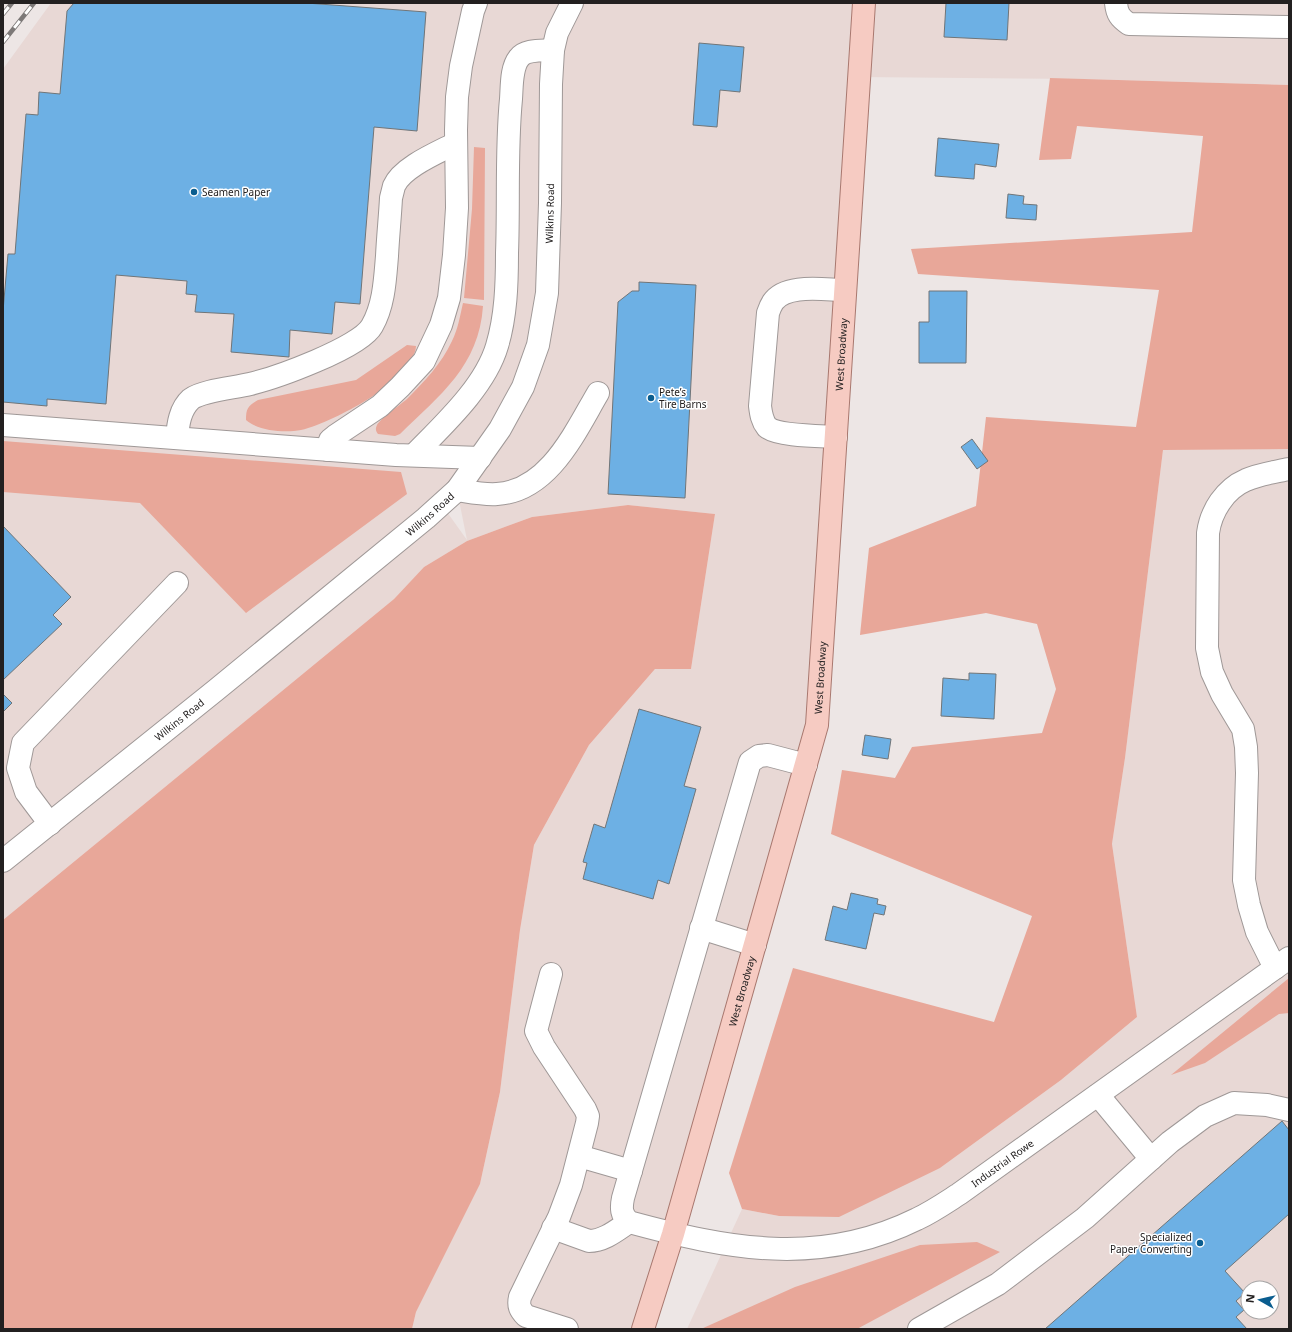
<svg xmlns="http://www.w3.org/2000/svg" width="1292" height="1332" viewBox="0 0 1292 1332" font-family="'Noto Sans',sans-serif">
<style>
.built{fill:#e8d8d5;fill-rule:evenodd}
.green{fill:#e8a799}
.building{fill:#6db0e4;stroke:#707578}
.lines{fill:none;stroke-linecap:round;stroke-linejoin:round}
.minor-casing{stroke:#9f9897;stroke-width:24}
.major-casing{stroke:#a8786f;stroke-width:24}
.minor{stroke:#fff;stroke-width:22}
.major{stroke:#f6cbc2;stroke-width:22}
.rail-casing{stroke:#7d7978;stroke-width:4.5}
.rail{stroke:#fff;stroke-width:3;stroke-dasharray:9;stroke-linecap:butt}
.poi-dot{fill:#0a5d8f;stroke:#fff;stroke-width:1.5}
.labels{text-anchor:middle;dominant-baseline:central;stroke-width:3;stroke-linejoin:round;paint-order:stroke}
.poi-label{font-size:10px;fill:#232020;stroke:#fff;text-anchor:start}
.street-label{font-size:10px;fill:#232020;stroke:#fff}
</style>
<rect width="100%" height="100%" fill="#ede6e5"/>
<g class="built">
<path d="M51 3H1289V85L1086 79 859 77 817 725 643 1329H412L416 1312 480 1184 500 1092 520 930 534 845 589 745 655 669H691L715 514 628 505 532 517 467 541 424 567 394 599 3 920V69ZM457 490 467 540 442 505Z"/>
<path d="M1289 449V1329H687L742 1209 779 1216 940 1168 1061 1080 1137 1017 1112 844 1125 758 1163 450ZM1248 1288H1272V1312H1248Z"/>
</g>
<g class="green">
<polygon points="1050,78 1289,85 1289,449 1163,450 1125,758 1112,844 1137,1017 1061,1080 940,1168 839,1217 779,1216 742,1209 729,1173 793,968 994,1022 1032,916 831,834 842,770 895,778 912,747 1042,733 1056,689 1037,624 986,613 860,635 869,548 976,506 986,417 1136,427 1159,290 918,274 911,249 1192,232 1203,136 1077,126 1071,159 1039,160"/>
<polygon points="474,147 485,148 484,300 464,298 472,209"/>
<path d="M463 303 483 306C479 366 440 395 400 434L395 436 378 434C376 431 375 429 377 425 380 419 400 405 407 399 424 382 442 363 452 341 458 329 460 316 463 303Z"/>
<path d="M407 345 416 346C416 364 380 393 365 401 349 411 319 426 301 430 285 433 258 431 246 420 246 408 248 406 258 400L356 380Z"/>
<polygon points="3,441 401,472 407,494 246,613 140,503 3,492"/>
<polygon points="628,505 715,514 691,669 655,669 589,745 534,845 520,930 500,1092 480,1184 416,1312 412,1329 3,1329 3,920 394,599 424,567 467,541 532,517"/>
<polygon points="1289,978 1289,1013 1279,1014 1205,1063 1171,1075"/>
<polygon points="977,1242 1000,1252 857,1329 701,1329 795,1287 920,1245"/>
</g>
<g class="building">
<polygon points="74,3 306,3 426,12 417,131 374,127 360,304 335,302 332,334 290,330 289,357 231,352 234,314 195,312 197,295 186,294 187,281 116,275 106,404 47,399 47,406 3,402 3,311 8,254 15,254 26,114 38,115 39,92 60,94 67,11"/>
<polygon points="946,3 1009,3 1007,40 944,37"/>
<polygon points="699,43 744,47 740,92 720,90 717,127 693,125"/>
<polygon points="938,138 999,144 996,167 975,164 974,179 935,176"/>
<polygon points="1008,194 1024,196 1023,204 1037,205 1036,220 1006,218"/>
<polygon points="639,282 696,285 685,498 608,494 618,302 632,291 639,291"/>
<polygon points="929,291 967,291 966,363 919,363 919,322 929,322"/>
<polygon points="972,439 988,461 977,469 961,447"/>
<polygon points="3,526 71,597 53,615 62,624 3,680"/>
<polygon points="969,673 996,674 994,719 941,716 943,678 969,680"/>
<polygon points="3,694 12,703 3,712"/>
<polygon points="639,709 701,727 684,786 696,789 669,884 658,880 653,899 583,879 587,863 583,862 594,824 605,828"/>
<polygon points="865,735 891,739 888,759 862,755"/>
<polygon points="851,893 878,899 877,904 886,906 884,915 874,913 866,949 825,940 833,906 847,910"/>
<polygon points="1282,1121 1289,1130 1289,1214 1225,1271 1245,1293 1236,1301 1244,1310 1236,1317 1247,1329 1045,1329"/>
</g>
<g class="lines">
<defs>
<g id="minor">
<path d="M1116 3C1117 14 1120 18 1129 24L1289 27"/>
<polyline points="3,425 396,455 480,458"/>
<path d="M836 437C821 436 777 436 767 427 762 421 761 414 760 406L768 313C769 310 771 305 773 302 786 283 825 290 845 290"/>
<path d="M177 438C178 424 180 409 191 399 204 390 234 388 250 384 275 378 360 348 372 326 384 305 385 280 387 256 388 236 390 217 391 198 392 194 393 190 394 186 402 167 439 152 456 143"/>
<polyline points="328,450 330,440 335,436 380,406 400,387 424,361 441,325 449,298 454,255 457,208 456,130 457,97 461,66 473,11 476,3"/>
<path d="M414 455C443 425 485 387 497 346 506 316 507 284 507 253 509 202 506 150 511 99 512 86 511 68 519 58 525 49 543 51 553 50"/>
<path d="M457 490C470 492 484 495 497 494 549 491 575 432 598 393"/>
<path id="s1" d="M806 765 768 755 759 756 750 762 623 1198C621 1208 621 1215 629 1222 728 1249 820 1267 917 1219 932 1212 945 1203 959 1194L1289 958"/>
<polyline points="50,824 26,792 18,768 23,743 177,583"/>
<path id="s2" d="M3 861 216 690 426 518 457 490 500 429 523 387 538 345 547 293 550 203 551 84 553 50 557 33 572 3"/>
<polyline points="701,928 755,945"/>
<path d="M1275 968 1257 932 1249 905 1244 880 1247 773 1246 747 1243 729 1222 694 1212 672 1207 648 1208 533C1211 511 1225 489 1246 480 1259 474 1275 472 1289 469"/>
<path d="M551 974 536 1031 544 1047 585 1109 588 1116 587 1123 571 1185 559 1217 520 1297C518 1306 520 1310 526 1316L567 1329"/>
<polyline points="1098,1095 1151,1159"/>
<polyline points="579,1156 631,1171"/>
<path d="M553 1228 589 1241C604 1241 617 1230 629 1222"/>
<polyline points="919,1329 998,1284 1085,1218 1170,1142 1205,1116 1234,1103 1267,1105 1289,1110"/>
</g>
<g id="major">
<path id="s3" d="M643 1329 673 1234 817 725 864 3"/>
</g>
</defs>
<use href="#minor" class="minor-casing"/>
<use href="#major" class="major-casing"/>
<use href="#minor" class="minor"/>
<use href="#major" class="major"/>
<defs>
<g id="rail">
<polyline points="3,14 12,3"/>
<polyline points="3,42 34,3"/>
</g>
</defs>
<use href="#rail" class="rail-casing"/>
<use href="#rail" class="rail"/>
</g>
<g class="poi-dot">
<circle cx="194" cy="192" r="4"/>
<circle cx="651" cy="398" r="4"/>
<circle cx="1200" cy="1243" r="4"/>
</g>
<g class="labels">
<g class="poi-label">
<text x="202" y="192">Seamen Paper</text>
<text x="659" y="392">Pete’s<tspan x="659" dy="12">Tire Barns</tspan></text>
<text x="1192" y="1237" text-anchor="end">Specialized<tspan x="1192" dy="12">Paper Converting</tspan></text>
</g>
<g class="street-label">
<text stroke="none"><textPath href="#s2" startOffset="886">Wilkins Road</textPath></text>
<text stroke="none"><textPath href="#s3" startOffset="1000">West Broadway</textPath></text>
<text stroke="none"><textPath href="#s2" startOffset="550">Wilkins Road</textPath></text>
<text stroke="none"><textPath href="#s3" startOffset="676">West Broadway</textPath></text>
<text stroke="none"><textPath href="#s2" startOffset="226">Wilkins Road</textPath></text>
<text stroke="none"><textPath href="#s3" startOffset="352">West Broadway</textPath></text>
<text stroke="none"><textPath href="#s1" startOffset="937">Industrial Rowe</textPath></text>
</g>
</g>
<rect width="1292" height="1332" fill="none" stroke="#232020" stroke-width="8"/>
<g transform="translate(1260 1300) rotate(278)"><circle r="19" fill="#ffffff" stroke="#a7a6a6"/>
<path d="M0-3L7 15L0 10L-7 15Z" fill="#0a5d8f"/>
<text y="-6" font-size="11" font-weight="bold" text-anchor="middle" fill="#232020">N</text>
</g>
</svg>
